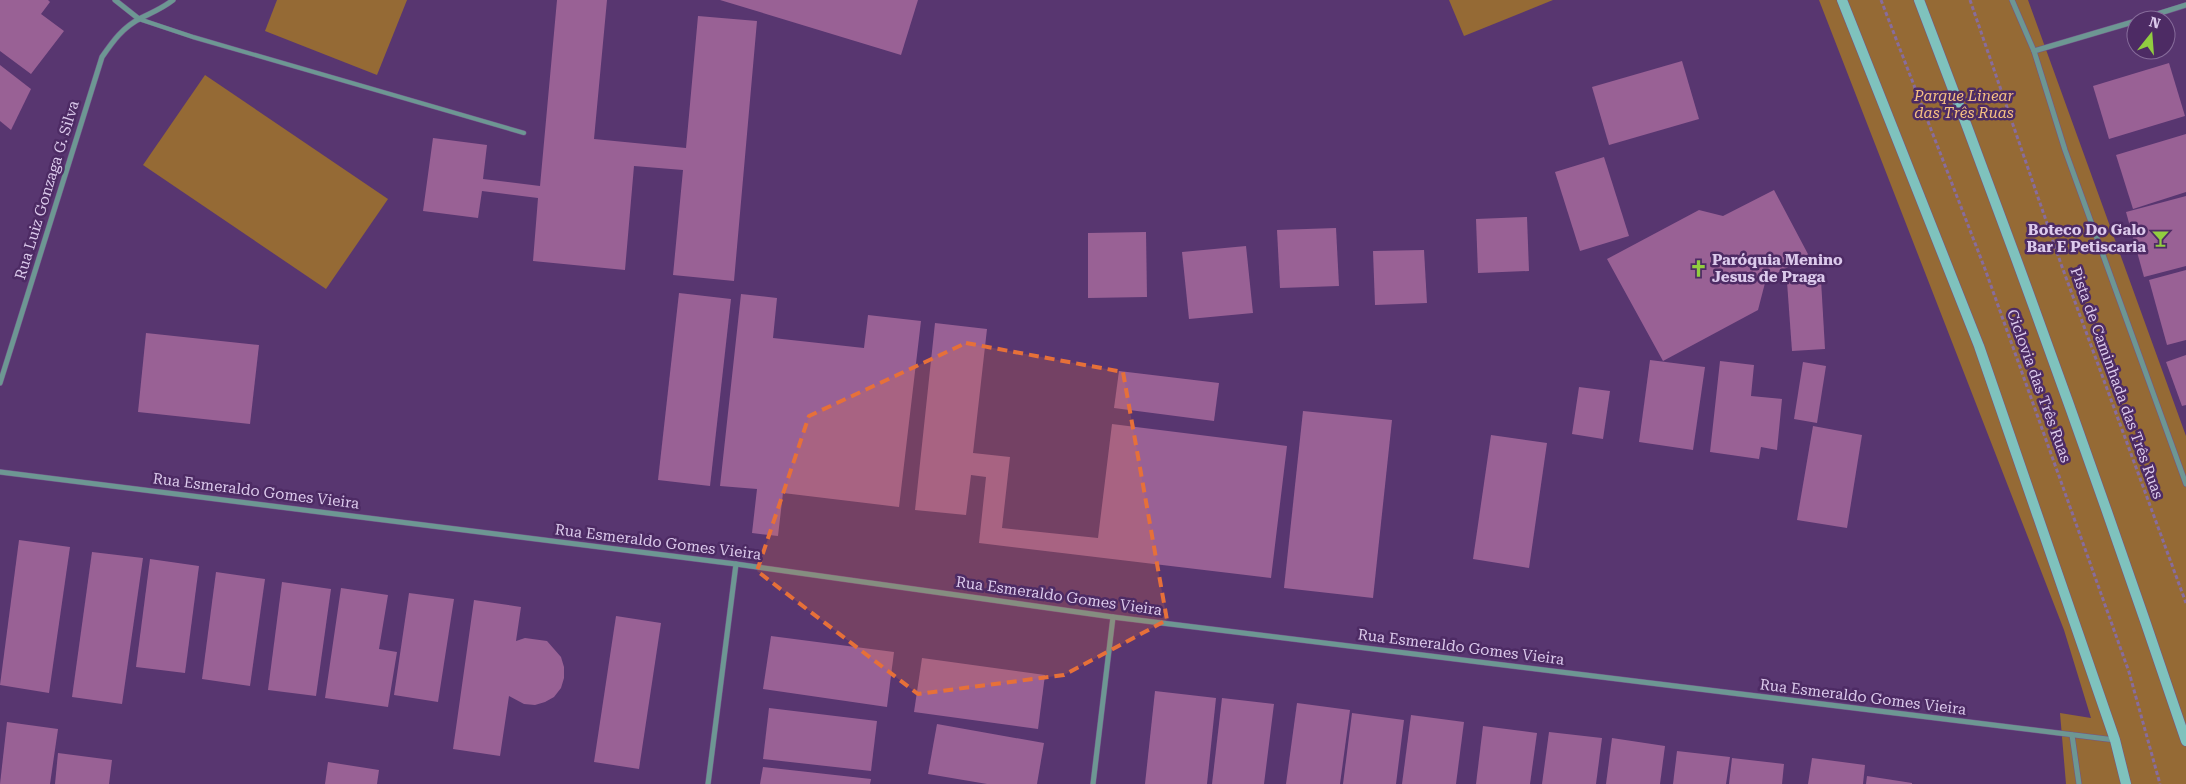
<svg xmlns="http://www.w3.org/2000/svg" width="2186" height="784" viewBox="0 0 2186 784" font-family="'Roboto Serif',serif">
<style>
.green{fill:#956a35}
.building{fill:#996195}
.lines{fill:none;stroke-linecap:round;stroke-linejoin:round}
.service-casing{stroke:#725489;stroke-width:5}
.minor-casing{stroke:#725489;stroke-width:6}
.secondary-casing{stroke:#725489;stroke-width:11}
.path{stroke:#886c9d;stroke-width:3;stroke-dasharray:4 2.5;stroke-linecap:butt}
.service{stroke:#6d9793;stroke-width:4}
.minor{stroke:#6d9793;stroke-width:5}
.secondary{stroke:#7fc2bd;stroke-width:10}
.marked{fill:#e67039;fill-opacity:0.2;stroke:#e67039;stroke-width:4;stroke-dasharray:10 6;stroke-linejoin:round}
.labels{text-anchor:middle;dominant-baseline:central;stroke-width:5;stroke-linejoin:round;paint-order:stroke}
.park-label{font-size:15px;font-style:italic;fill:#f6c183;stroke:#4d2b64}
.street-label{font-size:15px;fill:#dccaec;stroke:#4d2b64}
.poi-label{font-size:15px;font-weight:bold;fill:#dccaec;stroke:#4d2b64;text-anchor:end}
</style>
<rect width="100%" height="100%" fill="#583670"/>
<g class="green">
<polygon points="277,0 407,0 377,75 265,31"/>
<polygon points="1449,0 1553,0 1464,36"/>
<polygon points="1819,0 2028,0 2186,436 2186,784 2066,784 2060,713 2091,718 2064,630"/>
<polygon points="205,75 388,199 326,289 143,165"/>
</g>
<g class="building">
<polygon points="0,0 48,0 50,2 41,14 64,31 31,74 0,51"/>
<polygon points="557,0 607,0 594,139 686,148 698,16 757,21 734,281 673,275 683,170 634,166 625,270 533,261 538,198 482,191 478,218 423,211 433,138 487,145 483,179 540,186"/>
<polygon points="720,0 918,0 901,55"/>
<polygon points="1682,61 1699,119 1609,145 1592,87"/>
<polygon points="2169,63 2185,116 2109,139 2093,86"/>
<polygon points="0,65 31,89 11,130 0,121"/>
<polygon points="2186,134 2186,192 2133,209 2116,155"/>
<polygon points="1604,157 1629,236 1580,251 1555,172"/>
<polygon points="1774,190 1809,256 1766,279 1758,310 1663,361 1607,259 1699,210 1723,216"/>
<polygon points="2186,196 2186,266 2144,277 2126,212"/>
<polygon points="1527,217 1529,271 1478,273 1476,219"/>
<polygon points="1336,228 1339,286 1280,288 1277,230"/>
<polygon points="1146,232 1147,297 1088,298 1088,233"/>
<polygon points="1246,246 1253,313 1189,319 1182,252"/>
<polygon points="1424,250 1427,303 1375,305 1373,251"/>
<polygon points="2186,270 2186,340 2167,345 2149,280"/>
<polygon points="1821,280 1825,349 1792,351 1787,282"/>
<polygon points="679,293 731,299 710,486 658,480"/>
<polygon points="741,294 777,298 773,338 864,348 868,315 921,321 899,507 783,493 778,536 752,533 757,489 720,486"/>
<polygon points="935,323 987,329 973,453 1010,457 1002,528 1098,538 1112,424 1287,446 1271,578 979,543 986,477 971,475 966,515 915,510"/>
<polygon points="146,333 259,345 250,424 138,412"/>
<polygon points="2186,355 2186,405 2182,406 2166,362"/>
<polygon points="1650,360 1705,367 1693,450 1639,442"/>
<polygon points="1720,361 1754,365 1751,396 1782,399 1777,450 1761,447 1759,459 1710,452"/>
<polygon points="1803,362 1826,366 1817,423 1794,419"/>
<polygon points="1119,371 1219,383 1214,421 1114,408"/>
<polygon points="1579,387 1610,391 1603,439 1572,434"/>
<polygon points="1303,411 1392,420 1373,598 1284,588"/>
<polygon points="1813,426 1862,435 1847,528 1797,520"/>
<polygon points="1491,435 1547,443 1529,568 1473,559"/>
<polygon points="19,540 70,547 49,693 0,685"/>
<polygon points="92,552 143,558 122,704 72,697"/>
<polygon points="150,559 199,566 185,673 136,667"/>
<polygon points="216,572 265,579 250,686 202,679"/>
<polygon points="282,582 331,589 316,696 268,690"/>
<polygon points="341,588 388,595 379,649 397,652 388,707 325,698"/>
<polygon points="409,593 454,599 438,702 394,695"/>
<polygon points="474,600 521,607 516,641 525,638 547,641 561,657 564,667 564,678 561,688 554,697 545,702 535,705 524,704 509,696 500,756 453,749"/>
<polygon points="616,616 661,623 639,769 594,762"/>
<polygon points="771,636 894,652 887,707 763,689"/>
<polygon points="922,658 1045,675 1038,729 914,712"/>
<polygon points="1155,691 1216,698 1207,784 1145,784"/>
<polygon points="1222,698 1274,704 1264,784 1212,784"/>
<polygon points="1297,703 1350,710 1340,784 1286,784"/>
<polygon points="769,708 877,721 871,771 763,759"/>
<polygon points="1352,713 1404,720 1396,784 1343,784"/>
<polygon points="1411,715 1464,722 1456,784 1402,784"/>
<polygon points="7,722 58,729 50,784 0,784"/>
<polygon points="937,724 1044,743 1037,784 987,784 928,774"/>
<polygon points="1483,726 1537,733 1530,784 1476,784"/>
<polygon points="1549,732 1602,738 1596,784 1542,784"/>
<polygon points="1612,738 1665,746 1660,784 1606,784"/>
<polygon points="1677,751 1730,757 1726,784 1673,784"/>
<polygon points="58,753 112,760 109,784 55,784"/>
<polygon points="1732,758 1784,764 1782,784 1729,784"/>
<polygon points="1812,758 1865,765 1863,784 1808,784"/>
<polygon points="328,762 379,770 377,784 325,784"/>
<polygon points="763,767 871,779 870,784 760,784"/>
<polygon points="1867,776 1912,783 1912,784 1866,784"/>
</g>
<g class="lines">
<defs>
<polyline id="service" points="139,19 193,37 524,133"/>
<g id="minor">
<polyline points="115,0 139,19"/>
<polyline points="2012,0 2034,51 2065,150 2186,484"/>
<polyline points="2138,20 2186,5"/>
<polyline points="2034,51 2136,21"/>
<path d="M0 383 102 57C113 41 123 27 141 18 153 12 163 8 173 0"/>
<polyline points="0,472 736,564 1113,617 2115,740"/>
<polyline points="2072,735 2079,784"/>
<polyline points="708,784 736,564"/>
<polyline points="1093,784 1113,617"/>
</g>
<g id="secondary">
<polyline points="1842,0 1979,346 2115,740 2126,784"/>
<path d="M1919 0C2013 245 2102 492 2186 741"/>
</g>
</defs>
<use href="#service" class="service-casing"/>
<use href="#minor" class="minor-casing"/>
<use href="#secondary" class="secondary-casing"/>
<g class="path">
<polyline points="1881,0 1985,269 2129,672 2160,784"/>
<polyline points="1970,0 2061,264 2186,603"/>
</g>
<use href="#service" class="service"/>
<use href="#minor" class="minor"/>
<use href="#secondary" class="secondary"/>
</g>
<path class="marked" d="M966 343 1123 372 1167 620 1064 675 918 694 757 571 809 416Z"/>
<defs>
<symbol id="bar-bare" viewBox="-9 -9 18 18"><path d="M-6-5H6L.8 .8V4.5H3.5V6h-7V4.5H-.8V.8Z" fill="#91cd40" stroke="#4d2b64" stroke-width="2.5" paint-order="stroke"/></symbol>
<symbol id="church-bare" viewBox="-9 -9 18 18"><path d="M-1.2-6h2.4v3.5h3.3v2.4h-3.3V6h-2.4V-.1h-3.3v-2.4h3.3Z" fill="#91cd40" stroke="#4d2b64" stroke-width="2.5" paint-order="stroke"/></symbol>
</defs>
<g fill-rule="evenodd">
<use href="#bar-bare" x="2148" y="226" width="25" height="25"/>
<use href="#church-bare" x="1686" y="256" width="25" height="25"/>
</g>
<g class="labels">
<g class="park-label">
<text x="1964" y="96">Parque Linear<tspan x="1964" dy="17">das Três Ruas</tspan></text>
</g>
<g class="street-label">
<text transform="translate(47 190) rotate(-73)">Rua Luiz Gonzaga G. Silva</text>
<text transform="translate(2117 383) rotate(70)">Pista de Caminhada das Três Ruas</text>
<text transform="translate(2039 386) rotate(70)">Ciclovia das Três Ruas</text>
<text transform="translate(256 491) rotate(7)">Rua Esmeraldo Gomes Vieira</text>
<text transform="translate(658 542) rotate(7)">Rua Esmeraldo Gomes Vieira</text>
<text transform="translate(1059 596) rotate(8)">Rua Esmeraldo Gomes Vieira</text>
<text transform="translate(1461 647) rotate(7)">Rua Esmeraldo Gomes Vieira</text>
<text transform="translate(1863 697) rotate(7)">Rua Esmeraldo Gomes Vieira</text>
</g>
<g class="poi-label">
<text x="2146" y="230">Boteco Do Galo<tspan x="2146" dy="17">Bar E Petiscaria</tspan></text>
<text x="1712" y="260" text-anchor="start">Paróquia Menino<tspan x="1712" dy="17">Jesus de Praga</tspan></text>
</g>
</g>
<g transform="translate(2151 35) rotate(17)"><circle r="24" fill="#4d2b64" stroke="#866b9a"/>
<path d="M0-4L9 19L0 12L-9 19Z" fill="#91cd40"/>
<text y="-8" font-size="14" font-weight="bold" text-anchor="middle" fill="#dccaec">N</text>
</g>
</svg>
